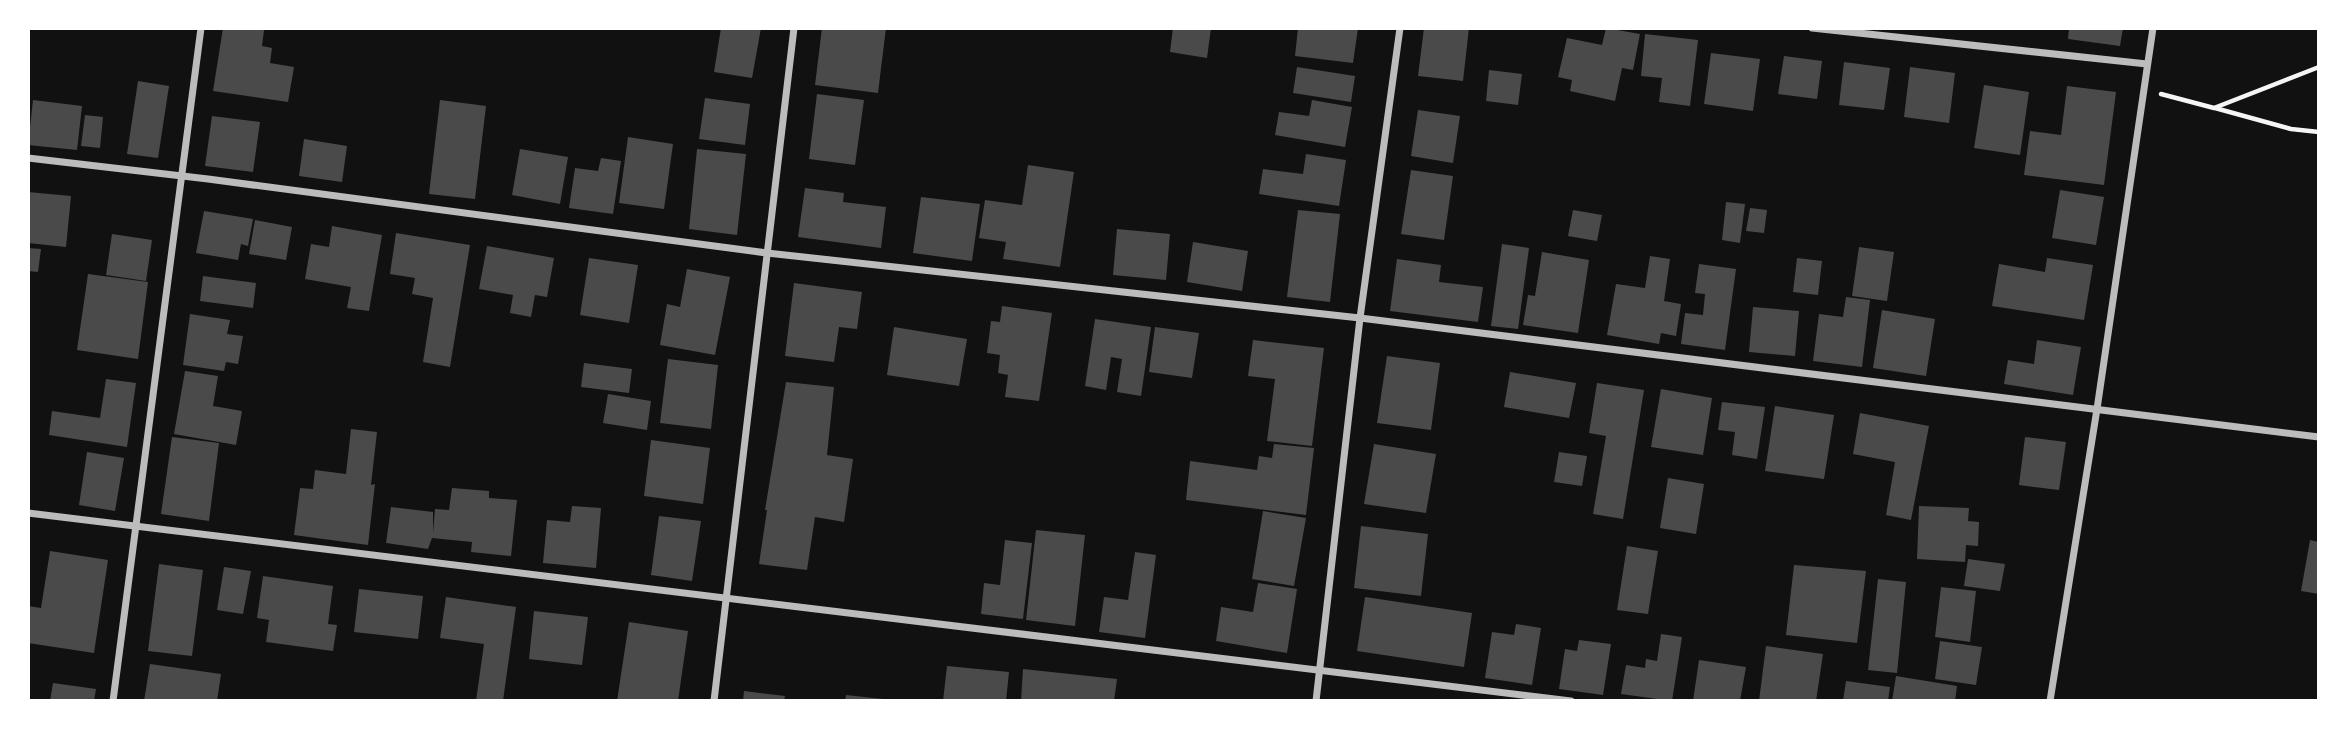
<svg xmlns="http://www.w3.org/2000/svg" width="2347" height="729" viewBox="0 0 2347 729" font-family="'Roboto Condensed',sans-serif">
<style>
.building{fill:#4a4a4a}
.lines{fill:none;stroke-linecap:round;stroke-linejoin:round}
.path{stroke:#f5f5f5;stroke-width:4.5}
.minor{stroke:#bcbcbc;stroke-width:7}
</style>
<rect width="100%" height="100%" fill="#111"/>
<g class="building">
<polygon points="223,28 264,30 262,46 272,48 270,63 294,67 288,102 213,91"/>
<polygon points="721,28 761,28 752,78 714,72"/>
<polygon points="822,28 886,28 878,93 815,85"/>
<polygon points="1173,28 1211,28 1207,58 1170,52"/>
<polygon points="1298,28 1358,28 1353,63 1295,56"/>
<polygon points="1424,28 1469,28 1463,81 1418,76"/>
<polygon points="1606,28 1640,34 1633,70 1622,68 1615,101 1570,91 1572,80 1558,77 1567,38 1602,45"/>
<polygon points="2069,28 2123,28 2120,46 2068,39"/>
<polygon points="1645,34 1698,40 1690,106 1659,102 1662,78 1641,76"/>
<polygon points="1711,53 1760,59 1753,111 1704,104"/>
<polygon points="1784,56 1822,61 1817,99 1778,94"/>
<polygon points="1844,62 1890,68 1884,110 1839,105"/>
<polygon points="1297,67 1355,76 1351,102 1293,93"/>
<polygon points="1910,67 1955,73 1949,123 1904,117"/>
<polygon points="1489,70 1522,74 1518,105 1486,101"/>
<polygon points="138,81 169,86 158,158 127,154"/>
<polygon points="1984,85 2029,92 2020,155 1974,148"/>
<polygon points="2067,86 2116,92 2104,185 2024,175 2030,131 2061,135"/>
<polygon points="817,94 864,100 855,165 809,159"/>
<polygon points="705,98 750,104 745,145 699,139"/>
<polygon points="33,100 82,106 77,150 28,145"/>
<polygon points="440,100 486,106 475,199 429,194"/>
<polygon points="1312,100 1352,107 1345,147 1275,135 1279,112 1309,116"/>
<polygon points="1418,110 1460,116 1453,163 1411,156"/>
<polygon points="85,115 103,117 100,148 81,146"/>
<polygon points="212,116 260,122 253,172 205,166"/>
<polygon points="628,137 673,144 664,209 619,203"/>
<polygon points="304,139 347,146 342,182 299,176"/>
<polygon points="520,149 568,157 560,204 512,195"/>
<polygon points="697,149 746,154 737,235 689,229"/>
<polygon points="1306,154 1346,160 1339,206 1259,194 1263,169 1303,174"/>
<polygon points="601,158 621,161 613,214 569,208 575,168 598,171"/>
<polygon points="1028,165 1074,172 1060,267 1003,259 1006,242 979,238 985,200 1022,205"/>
<polygon points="1411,170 1453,176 1444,240 1401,234"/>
<polygon points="805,188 844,193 843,202 886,207 881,248 798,237"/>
<polygon points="2060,190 2104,197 2096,245 2052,238"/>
<polygon points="28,192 71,196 66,247 28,243"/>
<polygon points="921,197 980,204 972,261 913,253"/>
<polygon points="1726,202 1745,204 1740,243 1722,240"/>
<polygon points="1750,208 1767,210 1764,233 1746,231"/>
<polygon points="1298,210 1340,214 1330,302 1287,297"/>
<polygon points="1573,210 1602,215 1597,241 1568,236"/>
<polygon points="204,211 253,219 248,246 241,244 238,260 196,253"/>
<polygon points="255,220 292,227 286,260 249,254"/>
<polygon points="332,226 382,235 369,311 347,308 351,287 305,279 311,244 329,247"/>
<polygon points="1117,229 1170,234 1166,280 1113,275"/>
<polygon points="396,233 470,245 450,367 423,362 433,298 412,294 415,278 390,274"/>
<polygon points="112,234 152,240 146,281 106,275"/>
<polygon points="1193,242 1248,251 1242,291 1187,282"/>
<polygon points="1502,244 1529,248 1518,329 1491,326"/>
<polygon points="487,246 554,258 547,297 535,295 531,317 510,313 513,295 479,289"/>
<polygon points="1859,247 1894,252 1887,301 1852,296"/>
<polygon points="28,248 41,249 38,272 28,271"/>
<polygon points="1542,252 1589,260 1578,333 1523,325 1528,295 1535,296"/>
<polygon points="1650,256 1670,259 1664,301 1681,304 1676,336 1661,333 1659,344 1607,335 1616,284 1645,288"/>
<polygon points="589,258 638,265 629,323 580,315"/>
<polygon points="1797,258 1822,261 1818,295 1793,292"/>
<polygon points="2047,258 2093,265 2084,320 1992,306 1999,264 2045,272"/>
<polygon points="1397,259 1441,265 1439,282 1483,287 1478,322 1390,311"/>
<polygon points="1699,264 1736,269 1725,350 1681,344 1685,313 1703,315 1705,294 1695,293"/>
<polygon points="687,269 730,277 715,355 660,345 667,304 680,307"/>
<polygon points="88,274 148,282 138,359 77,350"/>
<polygon points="203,276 256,283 253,308 200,301"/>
<polygon points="794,283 862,292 857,329 839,327 834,362 785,356"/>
<polygon points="1846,297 1870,300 1862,367 1813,361 1819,314 1843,317"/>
<polygon points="1002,306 1052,313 1039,401 1005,397 1008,375 998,373 1000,355 987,353 991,321 1000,322"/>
<polygon points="1753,307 1799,311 1795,356 1749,352"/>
<polygon points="1882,310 1935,319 1926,376 1873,368"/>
<polygon points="190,314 230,320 227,334 243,336 238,364 226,362 224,371 183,365"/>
<polygon points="1095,319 1151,327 1141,396 1117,392 1122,359 1111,357 1106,390 1085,386"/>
<polygon points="894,327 967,339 959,386 887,375"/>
<polygon points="1155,327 1199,333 1192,378 1149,372"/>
<polygon points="1253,340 1324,348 1312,446 1267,441 1275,379 1248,376"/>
<polygon points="2037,340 2081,347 2073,395 2004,384 2008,360 2034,364"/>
<polygon points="1387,356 1440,363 1431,430 1377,423"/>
<polygon points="668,359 718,365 711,429 660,423"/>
<polygon points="584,363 632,369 629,393 581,387"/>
<polygon points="185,371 218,376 213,406 242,411 236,445 174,434"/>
<polygon points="1510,372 1576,383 1569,418 1504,407"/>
<polygon points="106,379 136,383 127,447 49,435 52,411 100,418"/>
<polygon points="786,382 834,387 827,455 853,459 844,522 815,517 807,570 759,564 767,510 765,510"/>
<polygon points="1597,383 1644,390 1623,519 1593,514 1606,436 1589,433"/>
<polygon points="1661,389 1712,398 1703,455 1651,447"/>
<polygon points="608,394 651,401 647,430 603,423"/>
<polygon points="1722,402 1765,407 1757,459 1732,455 1735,432 1718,430"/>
<polygon points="1775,406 1834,415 1824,479 1765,471"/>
<polygon points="1860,413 1929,426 1911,520 1886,515 1895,462 1853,454"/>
<polygon points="351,429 377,432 371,485 375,484 368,545 294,535 300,488 313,489 315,470 346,474"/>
<polygon points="172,437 219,443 209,521 161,514"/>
<polygon points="2025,437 2066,442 2059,490 2019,485"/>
<polygon points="651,440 710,448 703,504 644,496"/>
<polygon points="1274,444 1314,448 1306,515 1186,500 1190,461 1257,470 1259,456 1272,458"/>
<polygon points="1374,444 1436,454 1426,513 1364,504"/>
<polygon points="87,452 124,458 115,511 79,505"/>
<polygon points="1559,452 1587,456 1582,486 1554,482"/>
<polygon points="1668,478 1704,484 1696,534 1660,528"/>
<polygon points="452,488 489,491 489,498 517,500 511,556 471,552 472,542 432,538 428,549 386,543 391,507 433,512 433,533 435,509 449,510"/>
<polygon points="572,506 601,508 596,568 543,563 547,520 570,522"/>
<polygon points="1919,506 1969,508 1968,521 1979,522 1978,546 1966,545 1965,562 1917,559"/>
<polygon points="1263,511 1306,518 1294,586 1252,579"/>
<polygon points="659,516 701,521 692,581 651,575"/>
<polygon points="1361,526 1428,534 1421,596 1354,588"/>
<polygon points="1036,530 1085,535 1075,626 1026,620"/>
<polygon points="1005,540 1032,543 1023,619 981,614 984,583 1000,585"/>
<polygon points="2310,540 2319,542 2319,594 2301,591"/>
<polygon points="1627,546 1658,551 1648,614 1617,610"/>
<polygon points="50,551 108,560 94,653 28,643 28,606 41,608"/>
<polygon points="1135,552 1156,555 1145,638 1099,632 1104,597 1128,600"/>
<polygon points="1968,559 2005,564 2000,591 1964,586"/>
<polygon points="159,564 203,570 192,656 148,651"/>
<polygon points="1794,565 1866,571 1857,643 1786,635"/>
<polygon points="224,567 251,571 243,614 217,610"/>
<polygon points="263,576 333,586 328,624 337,625 333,651 266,642 269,620 257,618"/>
<polygon points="1878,579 1906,582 1897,673 1868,670"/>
<polygon points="1258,583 1297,589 1287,653 1216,641 1221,607 1253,612"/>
<polygon points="1941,587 1976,591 1970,642 1935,637"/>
<polygon points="359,589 423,596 418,639 354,632"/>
<polygon points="446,597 516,607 503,701 476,701 484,644 440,638"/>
<polygon points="1365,597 1472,613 1464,667 1357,651"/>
<polygon points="534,611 588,617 582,665 529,659"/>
<polygon points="629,622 688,631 678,701 617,701"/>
<polygon points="1516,624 1541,628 1532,685 1485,678 1492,632 1514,635"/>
<polygon points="1661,634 1682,637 1672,701 1621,694 1626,665 1645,668 1646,659 1657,661"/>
<polygon points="1579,640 1611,644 1603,695 1559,689 1565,649 1577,651"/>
<polygon points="1940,641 1982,647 1976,685 1935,679"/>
<polygon points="1766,646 1823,654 1816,701 1759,701"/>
<polygon points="1699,660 1746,667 1740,701 1693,701"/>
<polygon points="150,664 221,674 217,701 144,701"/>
<polygon points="947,666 1009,672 1006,701 943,701"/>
<polygon points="1023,669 1117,679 1114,701 1021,701"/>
<polygon points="1896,676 1957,686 1955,701 1892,701"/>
<polygon points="1846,681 1890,687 1888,701 1843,701"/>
<polygon points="53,683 96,689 94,701 50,701"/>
<polygon points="744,691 785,696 784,701 743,701"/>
<polygon points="846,695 883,699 883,701 845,701"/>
</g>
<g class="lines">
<g class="path">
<polyline points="2161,94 2214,108 2319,67"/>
<polyline points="2215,108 2291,129 2319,132"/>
</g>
<g class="minor">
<polyline points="1812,28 2147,64"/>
<polyline points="28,158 208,179 767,253 1360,318 2319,437"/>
<polyline points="28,513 1571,701"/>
<polyline points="113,701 201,28"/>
<polyline points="714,701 794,28"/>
<polyline points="1316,701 1360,318 1400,28"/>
<polyline points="2050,701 2097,409 2153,28"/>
</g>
</g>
<rect width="2347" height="729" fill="none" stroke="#ffffff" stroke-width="60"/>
</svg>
